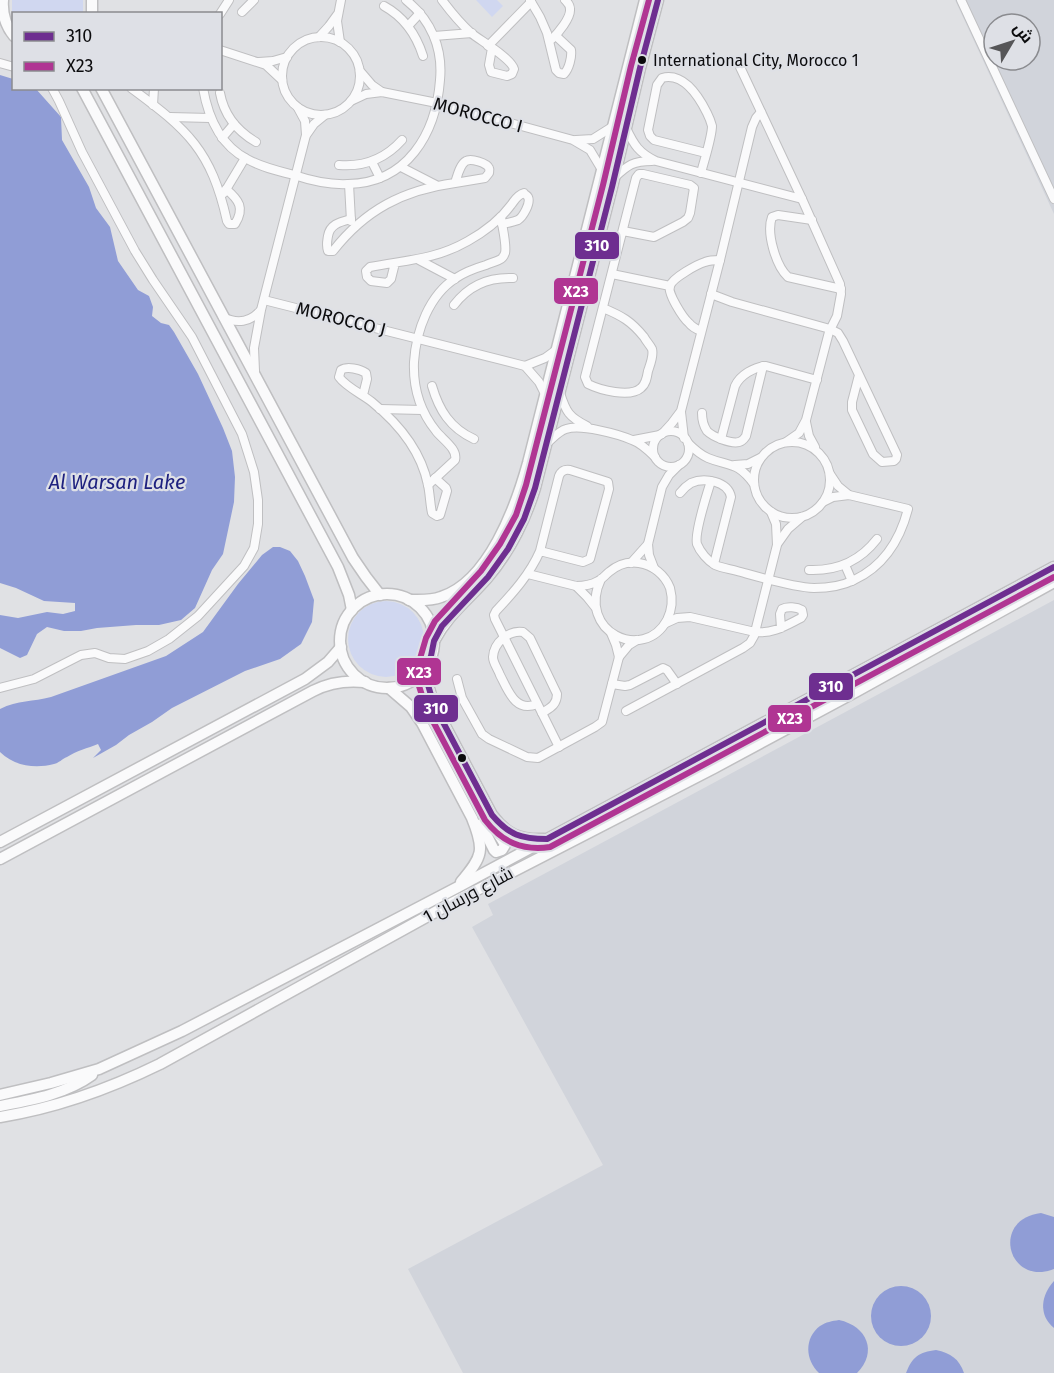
<svg xmlns="http://www.w3.org/2000/svg" width="1054" height="1373" viewBox="0 0 1054 1373" font-family="'Fira Sans',Cairo,sans-serif">
<style>
.built{fill:#d1d4db;fill-rule:evenodd}
.green{fill:#d0d7f0}
.water{fill:#909dd6}
.lines{fill:none;stroke-linecap:round;stroke-linejoin:round}
.minor-casing{stroke:#bfbfc1;stroke-width:10}
.tertiary-casing{stroke:#bfbfc1;stroke-width:13}
.minor{stroke:#fafafb;stroke-width:8}
.tertiary{stroke:#fafafb;stroke-width:10}
.bus-1-casing{stroke:#dee0e6;stroke-width:10}
.bus-2-casing{stroke:#dee0e6;stroke-width:10}
.bus-1{stroke:#6e2e90;stroke-width:6}
.bus-2{stroke:#b03593;stroke-width:6}
.bus-dot{fill:#0b0b0d;stroke:#dee0e6;stroke-width:2}
.labels{text-anchor:middle;dominant-baseline:central;stroke-width:4.5;stroke-linejoin:round;paint-order:stroke}
.bus-label{font-size:16px;fill:#0b0b0d;stroke:#dee0e6;text-anchor:start}
.street-label{font-size:18px;fill:#0b0b0d;stroke:#dee0e6}
.water-label{font-size:20px;font-style:italic;fill:#1e217f;stroke:#dee0e6}
.line-badge{stroke:#dee0e6;stroke-width:2}
.badge-label{font-size:16px;text-anchor:middle;font-weight:bold;fill:#fff}
</style>
<rect width="100%" height="100%" fill="#e0e1e4"/>
<g class="built">
<path d="M955 0H1054V214ZM994 24H1030V60H994Z"/>
<polygon points="1054,600 1054,1373 463,1373 408,1269 603,1165 472,927 493,915 488,904"/>
</g>
<g class="green">
<polygon points="12,0 83,0 83,13 14,14 13,19 12,13"/>
<polygon points="476,0 497,0 503,6 492,17"/>
<circle cx="386" cy="639" r="38"/>
</g>
<g class="water">
<polygon points="0,75 13,79 14,88 36,89 61,117 62,140 89,187 96,208 110,227 118,261 138,290 149,296 153,307 152,316 161,323 169,325 174,332 198,374 223,428 232,451 235,477 234,502 223,554 212,570 195,608 181,620 159,625 136,625 97,628 81,631 64,631 47,627 37,634 27,655 20,658 0,648 0,615 18,618 47,612 63,614 75,611 75,603 44,601 16,588 0,583"/>
<path d="M273 547H280L290 551 298 561 305 576 314 600 312 622 301 644 280 659 245 671 172 708 152 722 129 735 116 745 93 758 101 750 98 744C88 748 76 751 67 757 62 759 59 763 54 764 35 769 14 766 0 752V709C18 700 33 702 51 697L166 656 203 632 238 584 262 555Z"/>
<path d="M1041 1213 1054 1217V1269C1008 1287 990 1219 1041 1213Z"/>
<path d="M1054 1281V1328C1038 1315 1041 1295 1054 1281Z"/>
<circle cx="901" cy="1316" r="30"/>
<path d="M839 1320C867 1326 878 1352 857 1373H819C805 1360 804 1338 820 1326 826 1322 832 1321 839 1320Z"/>
<path d="M936 1350C951 1353 959 1359 964 1373H906C912 1357 919 1352 936 1350Z"/>
</g>
<g class="lines">
<defs>
<g id="minor">
<path d="M442 0C451 12 460 23 471 33 481 41 511 58 514 69L512 74 507 76 491 72 489 65 492 48"/>
<path d="M530 0 540 17 547 33 556 70 559 73 564 74C569 69 572 57 571 50L556 36"/>
<polyline points="961,0 1054,199"/>
<path d="M384 6C404 17 416 34 423 56"/>
<polyline points="242,12 254,0"/>
<polyline points="220,14 229,0"/>
<polyline points="408,26 420,13"/>
<polyline points="434,36 472,33"/>
<polyline points="319,37 329,26 337,15"/>
<circle cx="321" cy="76" r="39"/>
<path d="M552 39C558 33 571 18 570 9 570 4 568 3 565 0"/>
<polyline points="340,42 337,21 341,0"/>
<polyline points="488,46 531,2"/>
<polyline points="220,50 266,65 282,80"/>
<polyline points="259,62 273,61 287,57"/>
<polyline points="0,63 14,67"/>
<polyline points="740,67 802,199 840,284 841,294 837,316 829,332 806,420 799,433 786,442"/>
<polyline points="360,71 372,85 382,92"/>
<path d="M131 88C188 130 211 150 227 221L229 224H235C245 208 239 200 226 189"/>
<path d="M203 88C208 117 220 145 247 159 261 167 278 171 294 175 312 181 329 185 348 184 407 183 436 134 440 80 443 48 431 20 406 0"/>
<path d="M220 93C224 115 237 131 256 142"/>
<polyline points="351,101 366,94 382,92 437,103 573,140 590,150 602,170"/>
<polyline points="153,105 154,88"/>
<polyline points="170,117 210,118"/>
<path d="M626 128C634 145 639 153 656 161L802 199"/>
<polyline points="307,134 314,124 325,115"/>
<polyline points="222,138 234,124"/>
<polyline points="576,140 593,139 612,127"/>
<polyline points="372,162 380,178"/>
<path d="M339 165C364 167 385 159 402 140"/>
<polyline points="401,167 436,185"/>
<path d="M701 173C704 161 712 137 712 126 711 122 709 117 707 113 699 97 684 72 662 78L657 85 648 130 650 136 654 140 706 153"/>
<path d="M615 177C628 165 633 161 652 161"/>
<polyline points="349,184 351,221"/>
<polyline points="224,193 245,158"/>
<path d="M351 219C340 222 330 224 328 236 327 242 326 245 328 251H333C365 210 403 190 455 183 457 177 460 164 466 161 471 158 487 163 489 168 490 170 489 172 489 173L485 178 455 183"/>
<path d="M812 220 778 215 772 217C766 233 776 266 788 277L841 289"/>
<polyline points="419,260 455,279"/>
<path d="M395 263 391 279 387 283 371 281 367 277 366 271 370 267C405 260 435 260 468 241 484 232 500 220 511 205 515 200 517 195 524 193 525 195 527 195 528 197 531 203 523 217 518 220 513 222 507 223 502 224"/>
<polyline points="612,274 670,286"/>
<polyline points="711,294 732,302 830,329 838,333 843,341 897,455 896,459 894,461 882,462 873,454 852,410 852,402 859,375"/>
<polyline points="264,300 525,366 539,382 545,394"/>
<path d="M454 305C469 285 489 277 513 278"/>
<path d="M603 308C622 316 631 321 644 337 646 341 650 345 652 349 654 356 650 365 648 371 647 377 646 384 641 388 630 398 600 390 588 384L585 377 636 178 639 174H643L690 185 694 188 690 213 688 218 683 222 654 237 623 231"/>
<path d="M223 317C237 324 250 322 260 311"/>
<path d="M701 331C696 329 692 327 689 323 683 318 667 293 670 286 672 278 698 264 705 262 710 260 715 260 720 260"/>
<polyline points="525,366 545,358 556,350"/>
<polyline points="255,371 254,348 261,310 306,135 305,121 298,108"/>
<path d="M432 386C439 410 450 428 474 439"/>
<path d="M560 393C566 412 569 417 587 426"/>
<path d="M363 395 367 379 366 373C360 369 347 366 341 370L339 377C346 387 362 394 372 402 399 424 421 450 428 485 430 494 430 504 432 513L437 516 440 515 447 491 446 488 435 478"/>
<polyline points="380,409 422,410"/>
<polyline points="681,412 684,438"/>
<path d="M702 413C702 419 703 425 707 431 713 437 731 444 739 442 743 441 744 439 746 436L763 366"/>
<polyline points="806,422 809,436 815,447"/>
<circle cx="671" cy="449" r="18"/>
<polyline points="662,434 672,423 681,411 720,260 752,127 756,118 761,112"/>
<path d="M721 439 735 386C740 375 754 367 766 366L817 380"/>
<polyline points="634,440 660,435"/>
<circle cx="792" cy="480" r="38"/>
<path d="M547 443C553 438 559 431 566 429 581 424 618 434 632 440 641 443 649 451 655 457"/>
<path d="M688 443C694 449 701 455 708 458 730 467 737 461 754 484"/>
<polyline points="735,465 748,464 760,458"/>
<polyline points="830,474 838,486 849,495"/>
<path d="M711 481C707 494 694 533 697 544 700 552 708 561 715 565 722 568 730 569 737 571 759 577 792 587 814 588 827 588 842 586 854 580 884 566 900 540 908 509L849 495 833 497 823 502"/>
<path d="M428 485 455 460C458 449 442 439 436 431 420 411 413 387 414 362 416 331 429 295 456 278 465 272 476 268 486 265 490 263 495 262 499 260 502 259 504 256 505 253 507 245 502 226 501 217"/>
<path d="M680 493C683 489 686 486 691 483 704 477 728 481 731 497L714 564"/>
<polyline points="778,543 788,529 802,517"/>
<path d="M540 551 583 562 590 559 609 489 608 482 570 470C565 469 561 471 559 476L540 551C530 574 513 593 496 611L494 615 495 619 559 747"/>
<polyline points="631,563 648,544"/>
<polyline points="845,565 852,581"/>
<polyline points="654,568 649,555 648,544 662,487 669,475 679,465"/>
<path d="M809 570C837 571 860 561 877 539"/>
<path d="M528 574 576 586C584 586 591 585 598 581 603 579 605 575 609 572 617 565 628 561 639 563 653 565 665 575 670 588 673 599 672 610 667 620 644 663 576 632 601 579"/>
<polyline points="576,586 587,597 595,607"/>
<path d="M666 623 677 618 690 617 755 632C773 634 785 626 801 618L803 615 802 610C797 607 787 606 782 609L780 614 781 628"/>
<polyline points="619,657 629,645 637,640"/>
<polyline points="457,679 462,698 482,734 489,739 527,757 538,758 595,727 602,722 619,657 616,645 611,633"/>
<polyline points="612,684 625,686 630,685 663,668 667,670 677,684"/>
<polyline points="0,688 34,679 81,655 95,653 109,658 125,659 148,651 169,639 198,616 244,566 254,548 258,524 258,500 254,472 242,434 192,337 153,280 135,251 82,152 59,101 52,88"/>
<path d="M537 704C515 713 508 690 500 675 498 669 493 663 493 657 494 642 509 630 523 632L530 638 557 694C557 705 550 708 542 713"/>
<polyline points="626,711 743,648 750,643 754,636 777,545 776,524 771,512"/>
</g>
<g id="tertiary">
<path d="M3 0C2 13 5 25 14 36"/>
<polyline points="92,14 92,0"/>
<polyline points="82,88 338,567 349,595 352,610"/>
<polyline points="101,88 353,558 366,577 380,595"/>
<circle cx="387" cy="641" r="47"/>
<path d="M409 600C420 600 431 601 441 597 489 582 516 506 528 463L645 0"/>
<path d="M434 641C448 614 468 600 487 578 510 551 525 520 535 488L612 187 640 68 658 0"/>
<path d="M428 663V685L434 705 492 815C507 835 520 840 544 839"/>
<path d="M389 688 411 707 422 723 472 818C485 850 483 856 461 882"/>
<path d="M481 824 494 850 496 852 502 850 505 845C501 836 493 828 489 819"/>
<polyline points="0,842 305,679 328,662 341,647"/>
<path d="M0 859 313 691C330 682 346 680 365 682"/>
<polyline points="0,1095 51,1083 99,1069 182,1031 458,887 1054,567"/>
<path d="M0 1106C31 1100 66 1094 92 1075"/>
<path d="M0 1117C56 1108 109 1089 160 1064L446 906 714 768 857 691 1054 582"/>
</g>
</defs>
<use href="#minor" class="minor-casing"/>
<use href="#tertiary" class="tertiary-casing"/>
<use href="#minor" class="minor"/>
<use href="#tertiary" class="tertiary"/>
<defs>
<path id="bus-1" d="M658 0 640 68 612 187 535 488 524 519 508 549 488 577 442 626 434 641 431 656 428 663V685L434 705 492 815C509 835 521 839 547 839L1054 567"/>
<path id="bus-2" d="M649 0 631 66 603 185 526 485 516 515 500 544 481 571 435 621 426 638 419 662V686L426 708 485 820C502 842 522 851 550 847L1054 577"/>
</defs>
<use href="#bus-1" class="bus-1-casing"/>
<use href="#bus-2" class="bus-2-casing"/>
<use href="#bus-1" class="bus-1"/>
<use href="#bus-2" class="bus-2"/>
</g>
<g class="bus-dot">
<circle cx="642" cy="60" r="5"/>
<circle cx="462" cy="758" r="5"/>
</g>
<g class="labels">
<g class="bus-label">
<text x="653" y="60">International City, Morocco 1</text>
</g>
<g class="street-label">
<text transform="translate(478 115) rotate(15)">MOROCCO I</text>
<text transform="translate(341 319) rotate(14)">MOROCCO J</text>
<text transform="translate(468 895) rotate(-28)">شارع ورسان 1</text>
</g>
<g class="water-label">
<text x="117" y="482">Al Warsan Lake</text>
</g>
</g>
<g class="line-badge">
<rect x="574" y="231" width="46" height="29" rx="6" fill="#6e2e90"/>
<rect x="553" y="277" width="46" height="28" rx="6" fill="#b03593"/>
<rect x="396" y="657" width="46" height="29" rx="6" fill="#b03593"/>
<rect x="808" y="672" width="46" height="29" rx="6" fill="#6e2e90"/>
<rect x="413" y="694" width="46" height="29" rx="6" fill="#6e2e90"/>
<rect x="767" y="704" width="45" height="29" rx="6" fill="#b03593"/>
</g>
<g class="badge-label">
<text x="597" y="251">310</text>
<text x="576" y="297">X23</text>
<text x="419" y="678">X23</text>
<text x="831" y="692">310</text>
<text x="436" y="714">310</text>
<text x="790" y="724">X23</text>
</g>
<rect x="12" y="12" width="210" height="78" fill="#dee0e6" stroke="#8a8b8f" stroke-width="1.5"/>
<rect x="24" y="32" width="30" height="9" fill="#6e2e90" stroke="#8a8b8f" stroke-width="1.5"/>
<text x="66" y="42" font-size="18" fill="#0b0b0d">310</text>
<rect x="24" y="62" width="30" height="9" fill="#b03593" stroke="#8a8b8f" stroke-width="1.5"/>
<text x="66" y="72" font-size="18" fill="#0b0b0d">X23</text>
<g transform="translate(1012 42) rotate(51)"><circle r="28" fill="#dee0e6" stroke="#8a8b8f" stroke-width="1.5"/>
<path d="M0-4.5L10 22L0 15L-10 22Z" fill="#565658"/>
<text y="-9" font-size="16" font-weight="bold" text-anchor="middle" fill="#0b0b0d">ش</text>
</g>
</svg>
